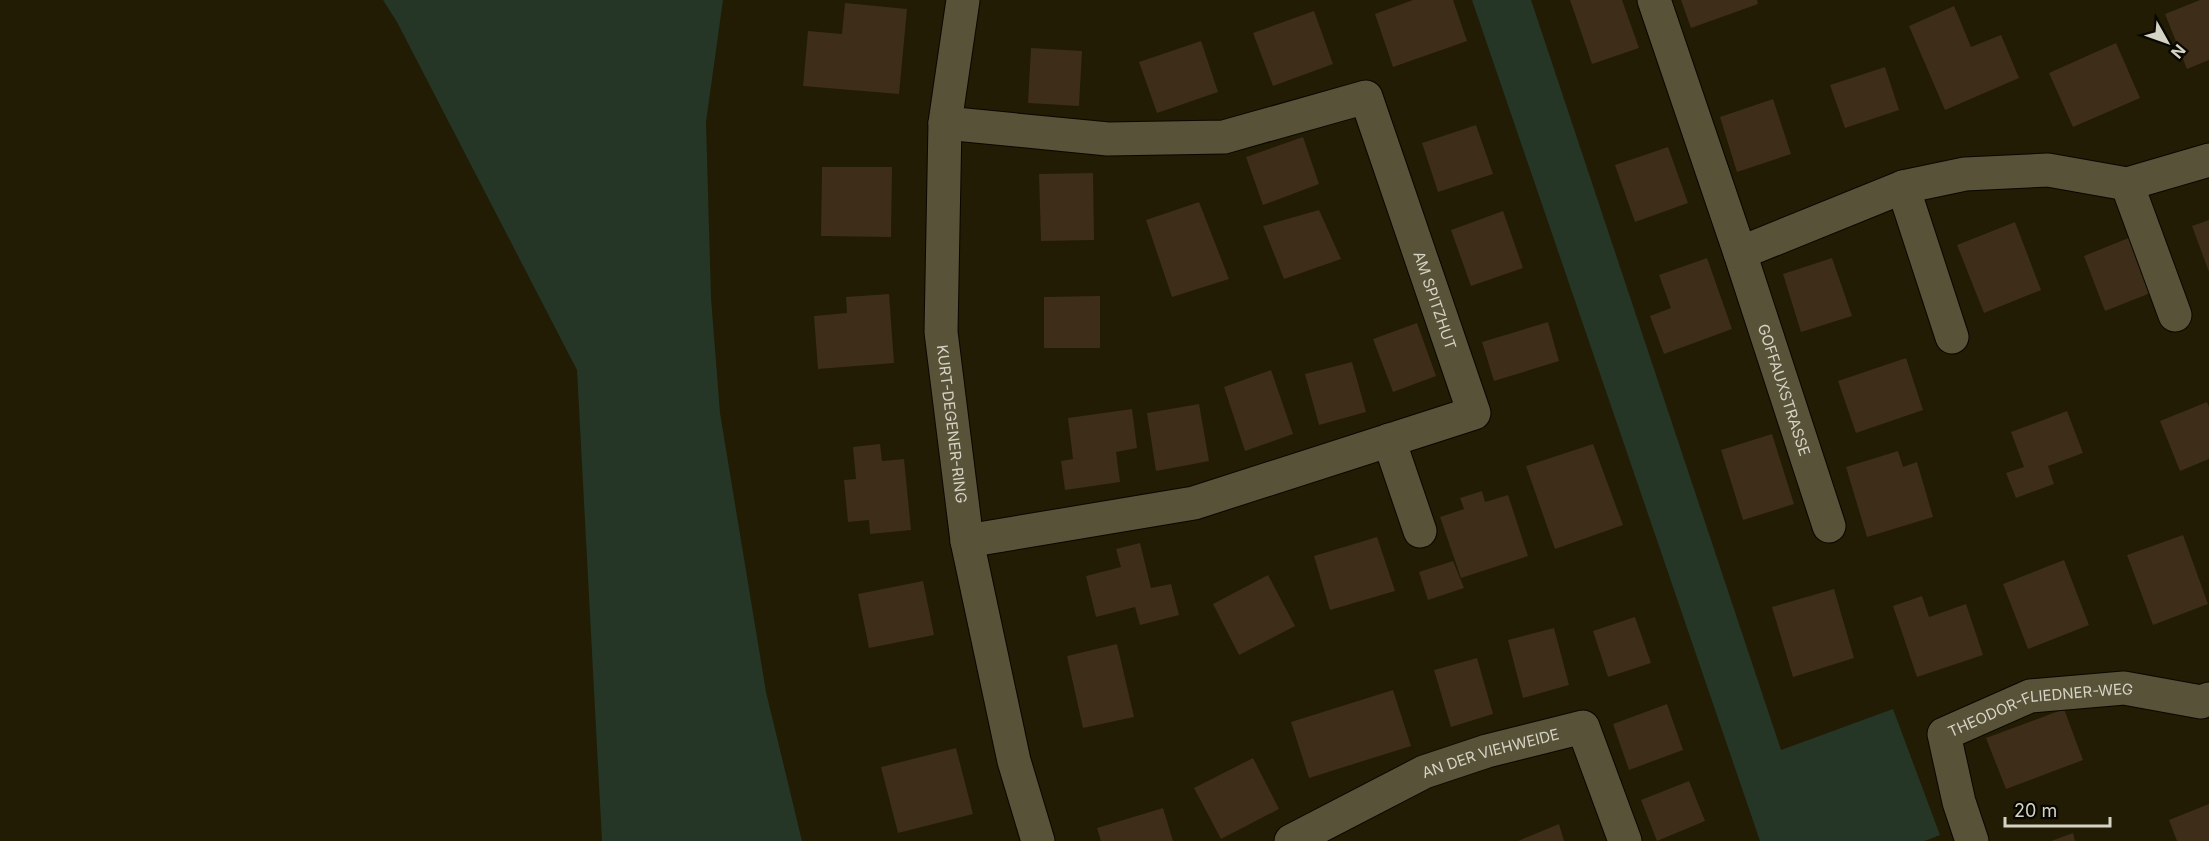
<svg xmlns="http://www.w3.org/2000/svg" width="2209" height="841" viewBox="0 0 2209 841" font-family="Inter,sans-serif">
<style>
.green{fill:#253626}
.building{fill:#3e2d19}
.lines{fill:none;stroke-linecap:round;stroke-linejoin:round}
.minor-casing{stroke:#0b0600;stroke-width:35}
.minor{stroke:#575238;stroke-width:33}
.labels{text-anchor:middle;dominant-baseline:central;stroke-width:4.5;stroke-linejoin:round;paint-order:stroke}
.street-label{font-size:15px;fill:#d5d3c4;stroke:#080701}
</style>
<rect width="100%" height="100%" fill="#211c03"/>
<g class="green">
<polygon points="383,0 723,0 706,122 711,298 720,413 766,692 802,841 602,841 577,370 397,22"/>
<polygon points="1472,0 1531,0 1781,750 1893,709 1940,835 1925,841 1760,841"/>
</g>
<g class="building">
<polygon points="1413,0 1453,0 1467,41 1393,67 1375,14"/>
<polygon points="1570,0 1622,0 1639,48 1592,64"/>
<polygon points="1681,0 1757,0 1758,4 1691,28"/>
<polygon points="2200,0 2209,0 2209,60 2187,69 2165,14"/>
<polygon points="845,3 907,9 899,94 803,86 808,31 842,34"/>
<polygon points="1954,6 1971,47 2001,35 2019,78 1945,110 1909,26"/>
<polygon points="1314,11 1333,64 1273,86 1253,33"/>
<polygon points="1201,41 1218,92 1157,113 1139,62"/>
<polygon points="2116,43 2140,98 2073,127 2049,73"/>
<polygon points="1031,48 1082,51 1079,106 1028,103"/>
<polygon points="1885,67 1899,110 1845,128 1830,85"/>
<polygon points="1773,99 1791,154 1737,172 1720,117"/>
<polygon points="1476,125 1493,174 1438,192 1422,143"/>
<polygon points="1303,137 1319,184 1263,205 1246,157"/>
<polygon points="1668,147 1688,203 1635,222 1615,165"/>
<polygon points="822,167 892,167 891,237 821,236"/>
<polygon points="1093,173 1094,240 1041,241 1039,174"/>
<polygon points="1199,202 1229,279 1172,297 1146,220"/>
<polygon points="1319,210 1341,259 1284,279 1263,226"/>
<polygon points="1503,211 1523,268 1471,286 1451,230"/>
<polygon points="2209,220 2209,272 2192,226"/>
<polygon points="2015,222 2041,290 1984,313 1957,245"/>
<polygon points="2131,237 2153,292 2105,311 2084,256"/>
<polygon points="1707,258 1732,329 1664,354 1650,316 1671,308 1659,275"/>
<polygon points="1832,258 1852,316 1801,332 1783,274"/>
<polygon points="889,294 894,363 818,369 814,316 847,313 846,297"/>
<polygon points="1100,296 1100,348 1044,348 1044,297"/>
<polygon points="1548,322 1559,361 1494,381 1482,342"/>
<polygon points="1417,323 1436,376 1393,392 1373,339"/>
<polygon points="1906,358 1923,410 1856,433 1838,381"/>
<polygon points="1352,362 1366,412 1319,425 1305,374"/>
<polygon points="1271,370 1293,434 1245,451 1224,387"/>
<polygon points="2207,402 2209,407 2209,459 2180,471 2160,421"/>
<polygon points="1199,404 1209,461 1156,471 1147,413"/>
<polygon points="1132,409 1137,448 1116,452 1120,482 1065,490 1061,461 1073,459 1068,418"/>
<polygon points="2067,411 2083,453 2048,466 2054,484 2016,498 2006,473 2024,467 2011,432"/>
<polygon points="1772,434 1794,504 1743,520 1721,450"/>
<polygon points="880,444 882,461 904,459 911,530 870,534 869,520 848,522 844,480 856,479 853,447"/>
<polygon points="1593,444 1623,525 1555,549 1526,466"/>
<polygon points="1898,451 1903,467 1917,462 1933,517 1867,537 1846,467"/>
<polygon points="1482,491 1485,502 1508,495 1528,556 1461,578 1440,517 1464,509 1460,498"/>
<polygon points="2183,535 2208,604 2153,625 2127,555"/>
<polygon points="1377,537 1395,591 1330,610 1314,556"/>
<polygon points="1140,543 1151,588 1171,584 1179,615 1140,625 1135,607 1096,617 1086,576 1121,567 1116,549"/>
<polygon points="2064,560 2089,625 2028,649 2003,584"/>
<polygon points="1453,561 1464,588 1428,600 1419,572"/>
<polygon points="1268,575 1295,626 1239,655 1213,604"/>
<polygon points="923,581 934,635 869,648 858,594"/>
<polygon points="1834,589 1854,658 1793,677 1772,607"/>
<polygon points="1922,596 1929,617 1966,604 1983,655 1917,677 1893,606"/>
<polygon points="1635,617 1651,663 1608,677 1593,631"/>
<polygon points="1554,628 1569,685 1523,698 1508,640"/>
<polygon points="1117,644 1134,717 1083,728 1067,656"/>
<polygon points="1477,658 1493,714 1451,727 1434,670"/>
<polygon points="1393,690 1411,746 1309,778 1291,722"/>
<polygon points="1667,704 1683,750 1629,770 1613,724"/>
<polygon points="2064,709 2083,760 2006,789 1986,738"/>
<polygon points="956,748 973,814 898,833 881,767"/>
<polygon points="1253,758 1279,809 1221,839 1194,788"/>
<polygon points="1689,781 1705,821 1657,841 1641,800"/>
<polygon points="2209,804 2209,841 2177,841 2169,820"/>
<polygon points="1163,808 1173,841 1101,841 1097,828"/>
<polygon points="1559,824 1564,841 1518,841"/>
<polygon points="2073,833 2075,841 2051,841"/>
</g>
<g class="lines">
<defs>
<g id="minor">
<path id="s1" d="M963 0 945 123 941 332 967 541 1014 761 1038 841"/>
<path id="s2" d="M1654 0 1740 253 1829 526"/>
<path id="s3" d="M945 123 1108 139 1224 137 1366 97 1474 413 1194 503 967 541"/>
<polyline points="2127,184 2175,315"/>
<polyline points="1903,187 1952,337"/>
<polyline points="1740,253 1903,187 1965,174 2048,170 2127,184 2209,160"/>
<polyline points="1389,440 1420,531"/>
<path id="s4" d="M1291 841 1424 772 1487 751 1583 727 1625 841"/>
<path id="s5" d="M1972 841 1959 802 1944 734 2030 696 2124 688 2201 702 2209 699"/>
</g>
</defs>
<use href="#minor" class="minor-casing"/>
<use href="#minor" class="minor"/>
</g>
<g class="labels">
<g class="street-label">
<text stroke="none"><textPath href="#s3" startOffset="642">AM SPITZHUT</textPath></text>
<text stroke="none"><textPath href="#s2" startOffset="411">GOFFAUXSTRASSE</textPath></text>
<text stroke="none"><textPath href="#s1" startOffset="426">KURT-DEGENER-RING</textPath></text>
<text stroke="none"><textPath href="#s5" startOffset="212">THEODOR-FLIEDNER-WEG</textPath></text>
<text stroke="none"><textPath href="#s4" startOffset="219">AN DER VIEHWEIDE</textPath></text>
</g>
</g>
<g transform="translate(2167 42) rotate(130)" stroke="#080701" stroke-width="4.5" paint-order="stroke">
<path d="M0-4.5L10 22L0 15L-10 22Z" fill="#d5d3c4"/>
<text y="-9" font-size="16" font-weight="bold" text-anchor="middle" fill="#d5d3c4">N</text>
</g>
<path d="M2005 817v9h105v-9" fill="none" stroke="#d5d3c4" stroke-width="3"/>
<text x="2014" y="817" font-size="18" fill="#d5d3c4" stroke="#080701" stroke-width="4.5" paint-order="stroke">20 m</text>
</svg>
